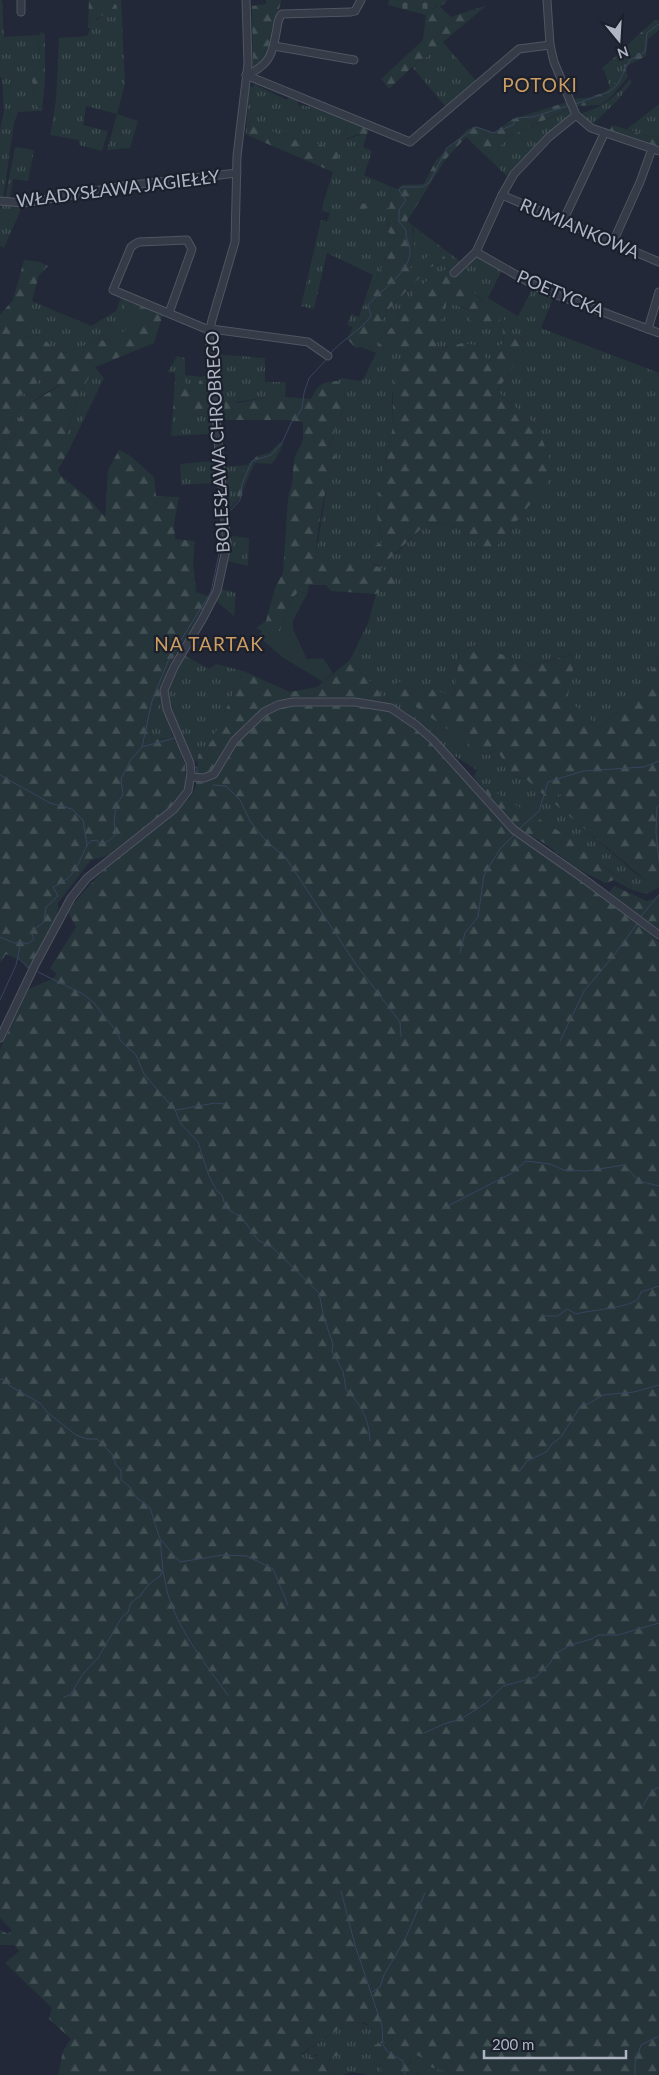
<svg xmlns="http://www.w3.org/2000/svg" width="659" height="2075" viewBox="0 0 659 2075" font-family="Lato,sans-serif">
<style>
.grass{fill:url(#grass-tufts)}
.forest{fill:url(#forest-firs);fill-rule:evenodd}
.cemetery{fill:url(#cemetery-stones)}
.garden{fill:#253539}
.lines{fill:none;stroke-linecap:round;stroke-linejoin:round}
.stream{stroke:#38445f;stroke-width:1}
.minor-casing{stroke:#505562;stroke-width:9}
.minor{stroke:#353b47;stroke-width:7}
.labels{text-anchor:middle;dominant-baseline:central;stroke-width:4.5;stroke-linejoin:round;paint-order:stroke}
.street-label{font-size:18px;fill:#b0b5c4;stroke:#1b202c}
.neighbourhood-label{font-size:19px;letter-spacing:1px;fill:#cc9d62;stroke:#1b202c}
</style>
<defs>
<pattern id="grass-tufts" width="24" height="20" patternUnits="userSpaceOnUse" patternTransform="scale(1.25)"><rect width="24" height="20" fill="#253539"/><path d="M3 7l-1-3M5 7V3M7 7l1-3M15 17l-1-3M17 17v-4M19 17l1-3" fill="none" stroke="#425054"/></pattern>
<pattern id="forest-firs" width="22" height="20" patternUnits="userSpaceOnUse" patternTransform="scale(1.25)"><rect width="22" height="20" fill="#253539"/><path d="M5 1l3.5 6h-7zM16 11l3.5 6h-7z" fill="#425054"/></pattern>
<pattern id="cemetery-stones" width="16" height="16" patternUnits="userSpaceOnUse" patternTransform="scale(1.25)"><rect width="16" height="16" fill="#253539"/><path d="M2 7V4a2 2 0 0 1 4 0v3zM10 15v-3a2 2 0 0 1 4 0v3z" fill="#425054"/></pattern>
</defs>
<rect width="100%" height="100%" fill="#222837"/>
<g class="grass">
<path d="M0 0H2L4 37 36 35C42 51 42 65 32 80L37 111 18 112 14 123 3 199H0V130L4 111 2 78H0Z"/>
<polygon points="111,0 121,0 125,84 117,114 138,121 130,148 107,150 117,114 86,106 83,125 108,131 102,151 79,145 79,140 50,135 56,100 59,38 87,36 93,23 103,14 112,17 114,2"/>
<polygon points="638,35 643,44 641,52 630,56 616,56"/>
<polygon points="439,48 448,48 477,82 447,108 412,67"/>
<polygon points="619,60 625,67 617,82 610,88 604,70 607,71"/>
<path d="M630 79 632 82 618 100 591 126 580 114C604 106 614 99 630 79Z"/>
<path d="M254 84 287 100 289 96 298 100V105L319 108 348 120 342 139C351 140 358 133 367 134L363 147 372 151 364 175 392 187C389 195 392 201 389 209L360 203 359 210 366 208 387 214 388 232 395 238 367 300 365 319 352 329V327L347 325 351 314 359 317 373 275 327 253 314 309 301 306 321 220 327 222 330 213 322 211 323 204 340 149H332L294 140 289 135 274 133 267 125 250 121 247 135 246 132 249 87H253Z"/>
<polygon points="659,104 659,136 651,137 627,129"/>
<polygon points="569,109 570,112 568,118 559,124 539,143 508,177 490,160 506,138"/>
<polygon points="15,147 34,150 28,181 13,179 10,198 12,198 5,200"/>
<polygon points="3,204 18,204 22,207 4,248 0,246 0,210"/>
<path d="M412 225 461 262 451 271 448 268 428 280 400 310 396 324 383 334 377 352 395 346 405 350 392 395 393 426 376 506 382 542 395 555 427 522 458 527 467 538 537 426 497 391 524 351 501 316 504 343 497 347 489 362 462 343 439 350 433 331 446 300H451C461 312 485 312 500 315L468 288 456 275 477 256 502 270 488 298 518 316 533 288 553 298 541 328 659 373V658L635 698 598 728 585 713 567 701 575 654 531 665 476 645 459 652 455 696 434 692 390 688 477 750 488 755 496 749 514 776 526 779 545 795 562 794 556 804 635 873 654 886 656 889 646 894 630 889 631 885 485 787V791L474 777 477 770 445 750 431 732 406 712 391 704 350 660 368 623 376 594 396 585 377 565 323 558 317 562 316 555 329 473 336 456 329 448 345 403 344 387 337 381 341 378 361 381 364 378 376 353 361 347 356 348 366 342 388 310 429 268 443 262 432 254 410 270 414 230Z"/>
<polygon points="122,295 129,299 141,313 127,329 111,341 98,340 66,353 56,351 40,335 29,337 19,335 24,313 32,301 91,326 116,311"/>
<path d="M214 354 265 358V382H286L285 397C263 394 246 405 225 400L221 420Z"/>
<polygon points="177,356 185,358 185,375 201,377 209,374 209,376 199,381 198,390 188,392 182,376 175,378 175,373 168,372"/>
<polygon points="95,367 104,378 69,450 65,438 80,393"/>
<path d="M40 379 59 385C29 403 21 406 13 441L8 439 12 419 24 402 19 395 28 393Z"/>
<polygon points="173,410 212,418 212,434 171,436"/>
<polygon points="214,461 218,477 216,483 181,485 180,464"/>
<polygon points="246,465 238,486 237,499 239,499 226,512 224,467"/>
<polygon points="232,536 249,538 248,566 228,561"/>
<polygon points="222,589 236,593 234,616 216,601"/>
<path d="M184 655 209 669 216 664 243 671 213 739 198 755 197 762 192 759 168 704C166 684 175 672 184 655Z"/>
<polygon points="161,688 163,706 173,738 161,739 149,735 151,718 159,705"/>
<path d="M356 2022C369 2024 381 2032 394 2036L378 2059 383 2075H368L352 2072 344 2075H336L331 2068 317 2060V2054L306 2059 299 2056 339 2029Z"/>
<path d="M408 2051 423 2058 426 2066 461 2075H422C412 2071 410 2062 408 2051Z"/>
</g>
<g class="forest">
<polygon points="89,0 111,0 117,6 116,14 112,17 103,15 97,18 91,28 88,27"/>
<polygon points="266,0 281,0 270,53 258,67 253,67 252,6 266,4"/>
<polygon points="438,5 451,17 487,5 443,42 448,48 439,48 412,67 389,89 381,79 423,40 426,15"/>
<path d="M659 20V30L648 39 646 56 625 67 628 77 609 99 600 105 576 106 573 99C601 97 612 92 625 67L619 61 607 71 601 69 616 56H630L641 52 643 44 638 35 654 21Z"/>
<path d="M40 32 45 34V80L42 111H37L32 80C42 65 42 51 36 35H40Z"/>
<path d="M567 102 568 109 506 138 490 160 466 137 445 160 407 221 412 225 415 250 410 269 432 254 440 253 445 257 443 262 429 268 388 310 366 342 356 348 347 339 352 329 365 319 364 311 367 300 395 238 388 232 387 214 366 208 355 215 351 209 360 203 383 206 389 208C392 201 389 195 392 187L397 189 402 185 424 184 436 160 468 129 476 126 494 132 513 119Z"/>
<polygon points="250,120 267,125 274,133 289,135 294,140 301,138 332,149 341,148 333,172 247,135"/>
<polygon points="348,120 370,127 367,134 359,134 342,140"/>
<polygon points="612,125 651,137 659,136 659,147 609,132"/>
<path d="M24 260 40 262 48 266 39 275 32 301 24 313 27 320 22 322 20 335 29 337 40 335 56 351 66 353 98 340 111 341 127 329 140 314 129 312 124 307 129 299 163 314 154 343 95 367 80 393 65 437 69 450 58 470 61 476 88 498 105 517 108 470 119 450 129 455 154 477 156 496 179 497 174 524 175 539 195 541 193 562 196 592 210 597 169 665 161 688 159 705 151 718 149 735 161 739 173 738 178 746 185 765 186 783 179 798 167 810 107 856 91 860 58 903 57 916 29 971 22 961 6 954 0 963V315L13 300ZM40 379 59 386 25 407 18 421 13 441 8 439 12 419 24 402 19 395 28 393Z"/>
<path d="M448 268 481 300 492 301V308L501 315 524 351 497 391 537 426 555 473 492 552 467 538 458 527 428 522 388 560 375 546 382 542 376 506 393 426V388L405 351 395 346 376 353 383 334 396 324 400 310 417 290 428 280ZM451 300 455 305 468 309 469 319 481 329 496 325 501 316 504 343 497 347 489 362 476 345 462 343 439 350 433 331C440 324 447 311 446 301Z"/>
<polygon points="182,376 185,379 188,392 198,390 199,381 209,376 212,418 173,410 175,378"/>
<path d="M337 381 344 387 345 403 329 447 336 456C327 479 314 537 317 561L323 558C346 561 387 558 396 585L376 594 331 591 326 585H309L307 594 299 591 292 599 280 631H262L256 628 266 621 275 588 283 573 288 498 292 483 294 459 303 440V422L287 420H221L225 400 233 396 237 403 274 396 311 399C318 385 321 382 337 381Z"/>
<path d="M280 442 283 444 276 459 271 464 255 463C251 472 242 489 242 497L237 499 238 486 245 467 257 456 269 453Z"/>
<polygon points="476,645 531,665 576,654 567,701 585,713 598,728 635,698 659,658 659,887 656,889 555,804 562,794 545,796 526,779 514,776 496,749 488,755 477,750 389,688 401,681 455,696 459,652"/>
<path d="M350 660 388 701 393 709 425 733 510 830 563 870 601 894 659 942V2075H461L426 2066 423 2058 409 2052 410 2063 417 2067V2073L422 2075H383L374 2045 391 2041 393 2037 378 2031 365 2023 356 2022 339 2029 299 2055 306 2059 334 2049 340 2055 318 2060 331 2068 336 2075H58L63 2051 71 2039 49 2019 52 2008 5 1963 19 1951 14 1945H0V1930L8 1934 12 1930 0 1918V1049L29 989 52 979 57 974 50 968 76 927 68 912C88 883 116 858 144 836 159 824 179 812 191 796 199 786 197 768 198 755L213 739 243 671 290 692 317 687Z"/>
<polygon points="485,786 570,838 605,868 631,885 630,889 614,880 605,883 576,868 544,843 513,826 485,791"/>
<polygon points="614,886 647,901 653,899 659,895 659,929 609,892"/>
</g>
<polygon class="cemetery" points="389,0 448,0 440,7 437,5 426,15 388,5"/>
<polygon class="garden" points="299,591 307,594 293,621 293,629 307,659 323,658 333,673 323,682 282,657 258,636 262,631 280,631 292,599"/>
<g class="lines">
<g class="stream">
<polyline points="575,104 609,92 617,85 630,60 645,52 647,33 659,24"/>
<path d="M330 354C342 339 361 331 371 316L368 305C381 290 412 271 410 249 409 242 405 238 406 230L399 222V210L406 200 399 190 402 187H422L429 183 447 148 476 127 493 133 513 125 516 118 533 117 567 106"/>
<polyline points="228,513 240,500 242,484 252,461 271,455 282,443 291,423 297,417 302,408 304,393 309,378 327,359"/>
<polyline points="142,747 175,738 187,764"/>
<polyline points="195,767 197,767 197,773"/>
<polyline points="0,775 50,803 72,809 83,820 87,845"/>
<polyline points="213,785 226,786 240,800 250,821 266,841 286,858 355,963 400,1022 401,1036"/>
<polyline points="659,805 657,807 656,832 659,862"/>
<polyline points="519,829 539,811 548,782 583,771 644,767 659,761"/>
<polyline points="641,916 659,895"/>
<polyline points="0,937 14,943 20,942"/>
<polyline points="460,953 465,933 478,917 484,875 500,849 514,835"/>
<polyline points="18,958 30,969"/>
<path d="M38 972 83 994 94 1003 117 1032 120 1040 136 1055 144 1074 175 1110 181 1124 198 1142 209 1176 217 1191 222 1195 226 1208 242 1218 258 1240 273 1248 319 1293 324 1318 333 1344 332 1351 343 1371 346 1390C361 1402 370 1423 370 1441"/>
<path d="M0 1000 16 965 21 942 28 944 34 939 31 932 44 922 46 907 58 896 53 887C74 879 78 864 87 845L91 841 97 840 99 843C106 844 112 839 116 834L114 823 116 805 123 795 121 779 130 761 142 747 152 701 168 661 211 592 219 554 220 530 222 522"/>
<polyline points="560,1041 584,991 615,954 637,924"/>
<polyline points="176,1110 215,1103 225,1104"/>
<polyline points="442,1209 512,1173 526,1161 550,1164 564,1170 586,1171 624,1165 639,1181 659,1186"/>
<path d="M541 1316H558L567 1309 576 1314C590 1310 629 1308 638 1299 639 1297 640 1295 641 1292L659 1286"/>
<polyline points="0,1379 4,1380 10,1386 40,1403 48,1413 76,1435 87,1439 97,1439 112,1454 116,1465 121,1470 121,1480 130,1487 136,1497 150,1508 160,1539 163,1570 160,1576 148,1585 141,1595 131,1603 128,1612 122,1617 98,1658 83,1674 70,1695 64,1697"/>
<polyline points="519,1472 527,1461 546,1452 552,1444 561,1437 581,1405 588,1404 603,1395 634,1392 659,1385"/>
<polyline points="161,1540 180,1562 223,1555 247,1556 273,1569 288,1605"/>
<path d="M163 1571C165 1580 166 1589 169 1598 181 1634 206 1665 228 1695"/>
<polyline points="424,1733 444,1724 461,1719 486,1703 503,1686 536,1677 551,1662 554,1655 570,1645 592,1639 598,1635 618,1635 659,1623"/>
<polyline points="643,1806 651,1792 659,1787"/>
<polyline points="341,1891 355,1945 382,2026 383,2045 387,2051 403,2061 405,2075"/>
<polyline points="372,1992 380,1987 384,1975 406,1937 425,1893"/>
<polyline points="635,2075 635,2063 641,2045 659,2036"/>
</g>
<defs>
<g id="minor">
<polyline points="21,0 21,12"/>
<polyline points="547,0 550,45 554,62 576,115 591,128 659,151"/>
<polyline points="274,46 354,60"/>
<polyline points="246,75 410,142 519,49 550,45"/>
<path d="M246 75C271 65 273 52 277 28 278 22 278 18 282 14L351 12 355 11 361 0"/>
<polyline points="502,195 659,262"/>
<polyline points="0,201 24,203 124,186 237,173"/>
<polyline points="563,221 604,134"/>
<polyline points="613,242 640,182 652,149"/>
<polyline points="476,252 541,289 648,329"/>
<polyline points="454,273 476,252 502,195 514,174 549,137 576,115"/>
<polyline points="659,292 648,329 659,333"/>
<polyline points="169,313 192,249 187,240 139,242 135,244 131,247 113,290 204,328 308,342 328,356"/>
<polyline points="191,777 204,778 214,774 234,741 264,712 278,705 293,702 355,702 391,708 416,725 433,740 514,830 584,879 659,935"/>
<polyline points="0,1038 36,963 71,898 87,878 174,809 188,791 191,773 190,763 167,709 164,690 174,667 203,618 217,591 227,545 209,334 212,320 235,242 237,156 248,64 246,0"/>
</g>
</defs>
<use href="#minor" class="minor-casing"/>
<use href="#minor" class="minor"/>
</g>
<g class="labels">
<g class="street-label">
<text transform="translate(118 188) rotate(-7)">WŁADYSŁAWA JAGIEŁŁY</text>
<text transform="translate(580 228) rotate(23)">RUMIANKOWA</text>
<text transform="translate(561 293) rotate(23)">POETYCKA</text>
<text transform="translate(217 442) rotate(-93)">BOLESŁAWA CHROBREGO</text>
</g>
<g class="neighbourhood-label">
<text x="540" y="84">POTOKI</text>
<text x="209" y="643">NA TARTAK</text>
</g>
</g>
<g transform="translate(619 40) rotate(162)" stroke="#1b202c" stroke-width="4" paint-order="stroke">
<path d="M0-4L9 19L0 12L-9 19Z" fill="#b0b5c4"/>
<text y="-8" font-size="14" font-weight="bold" text-anchor="middle" fill="#b0b5c4">N</text>
</g>
<path d="M484 2050v8h142v-8" fill="none" stroke="#b0b5c4" stroke-width="2.5"/>
<text x="492" y="2050" font-size="15" fill="#b0b5c4" stroke="#1b202c" stroke-width="4" paint-order="stroke">200 m</text>
</svg>
